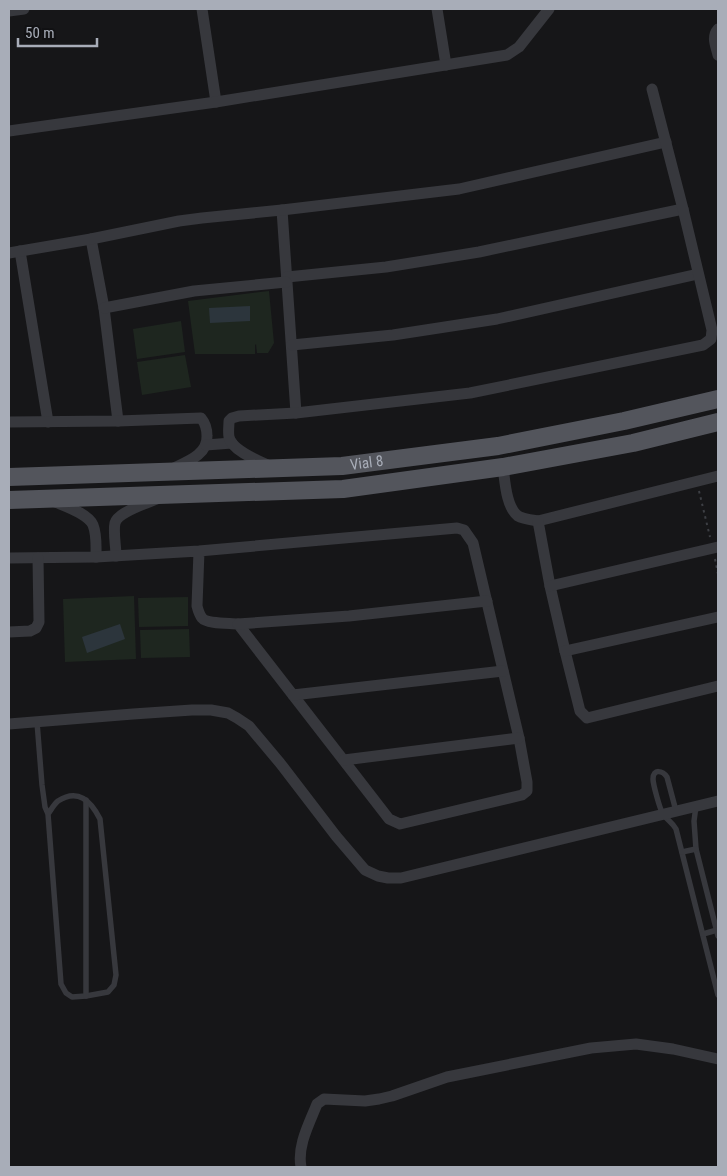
<svg xmlns="http://www.w3.org/2000/svg" width="727" height="1176" viewBox="0 0 727 1176" font-family="'Roboto Condensed',sans-serif">
<style>
.green{fill:#1e261f}
.water{fill:#2c353c}
.lines{fill:none;stroke-linecap:round;stroke-linejoin:round}
.path{stroke:#3d3f44;stroke-width:2;stroke-dasharray:2.5 4;stroke-linecap:butt}
.lane{stroke:#37383d;stroke-width:5.5}
.street{stroke:#37383d;stroke-width:11}
.primary{stroke:#53555c;stroke-width:18}
.labels{text-anchor:middle;dominant-baseline:central;stroke-width:5;stroke-linejoin:round;paint-order:stroke}
.street-label{font-size:15px;fill:#a8adb8;stroke:#111113}
</style>
<rect width="100%" height="100%" fill="#161618"/>
<g class="green">
<polygon points="269,291 274,343 268,353 257,353 256,344 255,345 255,354 195,354 188,301"/>
<polygon points="181,321 185,352 137,359 133,329"/>
<polygon points="185,355 191,387 142,395 137,362"/>
<polygon points="134,596 136,659 65,662 63,599"/>
<polygon points="188,597 188,626 139,627 138,598"/>
<polygon points="189,629 190,657 141,658 140,630"/>
</g>
<g class="water">
<polygon points="250,306 250,321 210,323 209,308"/>
<polygon points="120,624 125,639 87,653 82,637"/>
</g>
<g class="lines">
<g class="path">
<polyline points="699,491 710,537"/>
<polyline points="715,559 718,574"/>
</g>
<g class="lane">
<path d="M37 722 42 785 45 807 48 814 61 984 66 993 72 997 86 996 108 992 114 985 116 975 100 819C91 801 78 788 58 801 54 804 51 810 48 814"/>
<polyline points="86,800 86,996"/>
<polyline points="696,806 694,821 696,849 718,936"/>
<path d="M676 811 667 777C663 771 653 768 653 779 653 784 660 810 663 814 667 820 672 822 676 829L718 995"/>
<polyline points="682,852 696,849"/>
<polyline points="703,934 717,930"/>
</g>
<g class="street">
<polyline points="202,9 216,102"/>
<polyline points="437,9 446,65"/>
<polyline points="9,11 24,9"/>
<path d="M718 29C711 37 716 46 718 55"/>
<polyline points="9,131 216,102 507,55 519,47 549,9"/>
<polyline points="282,210 296,413"/>
<polyline points="91,239 104,308 118,421"/>
<polyline points="20,251 48,422"/>
<polyline points="9,253 91,239 179,221 202,218 282,210 459,189 666,142"/>
<polyline points="287,277 386,267 479,252 683,209"/>
<polyline points="104,308 194,291 286,282"/>
<polyline points="292,345 393,335 497,319 698,274"/>
<path d="M9 422 118 421 201 418C206 424 207 429 207 436 208 455 186 462 172 469"/>
<polyline points="206,445 232,443"/>
<path d="M270 466C259 461 232 451 229 437 228 432 229 426 229 421L232 418 239 416 296 413 470 393 703 345 711 339 712 330 683 209 652 89"/>
<path d="M503 467C505 481 506 507 518 516 523 519 532 520 538 521L718 476"/>
<path d="M53 501C64 506 88 513 93 525 97 535 96 547 96 557"/>
<polyline points="538,521 550,586 565,651 580,711 587,718 718,686"/>
<path d="M116 556C116 546 113 532 115 523 118 512 147 503 157 499"/>
<path d="M9 558 96 557 199 551 457 528 464 530 473 543 519 738 527 782V791L522 795 400 824 389 819 238 624C230 623 207 624 202 618 199 614 198 610 197 606L199 551"/>
<polyline points="550,586 718,547"/>
<polyline points="238,624 349,616 487,601"/>
<polyline points="9,632 30,631 36,628 39,622 38,558"/>
<polyline points="565,651 718,617"/>
<polyline points="293,695 503,671"/>
<polyline points="9,724 133,714 192,710 211,710 228,713 237,718 249,726 280,763 336,836 365,870 378,876 388,878 401,878 718,801"/>
<polyline points="344,760 519,738"/>
<path d="M301 1167C297 1146 309 1124 317 1104L324 1099 365 1101 379 1099 392 1096 447 1077 591 1048 636 1044 673 1049 718 1059"/>
</g>
<g class="primary">
<path id="s1" d="M9 477 342 466 498 446 624 421 718 399"/>
<polyline points="9,500 343,489 503,467 633,443 718,422"/>
</g>
</g>
<g class="labels">
<g class="street-label">
<text stroke="none"><textPath href="#s1" startOffset="358">Vial 8</textPath></text>
</g>
</g>
<rect width="727" height="1176" fill="none" stroke="#a8adb8" stroke-width="20"/>
<path d="M18 38v8h79v-8" fill="none" stroke="#a8adb8" stroke-width="2.5"/>
<text x="25" y="38" font-size="15" fill="#a8adb8" stroke="#111113" stroke-width="4" paint-order="stroke">50 m</text>
</svg>
